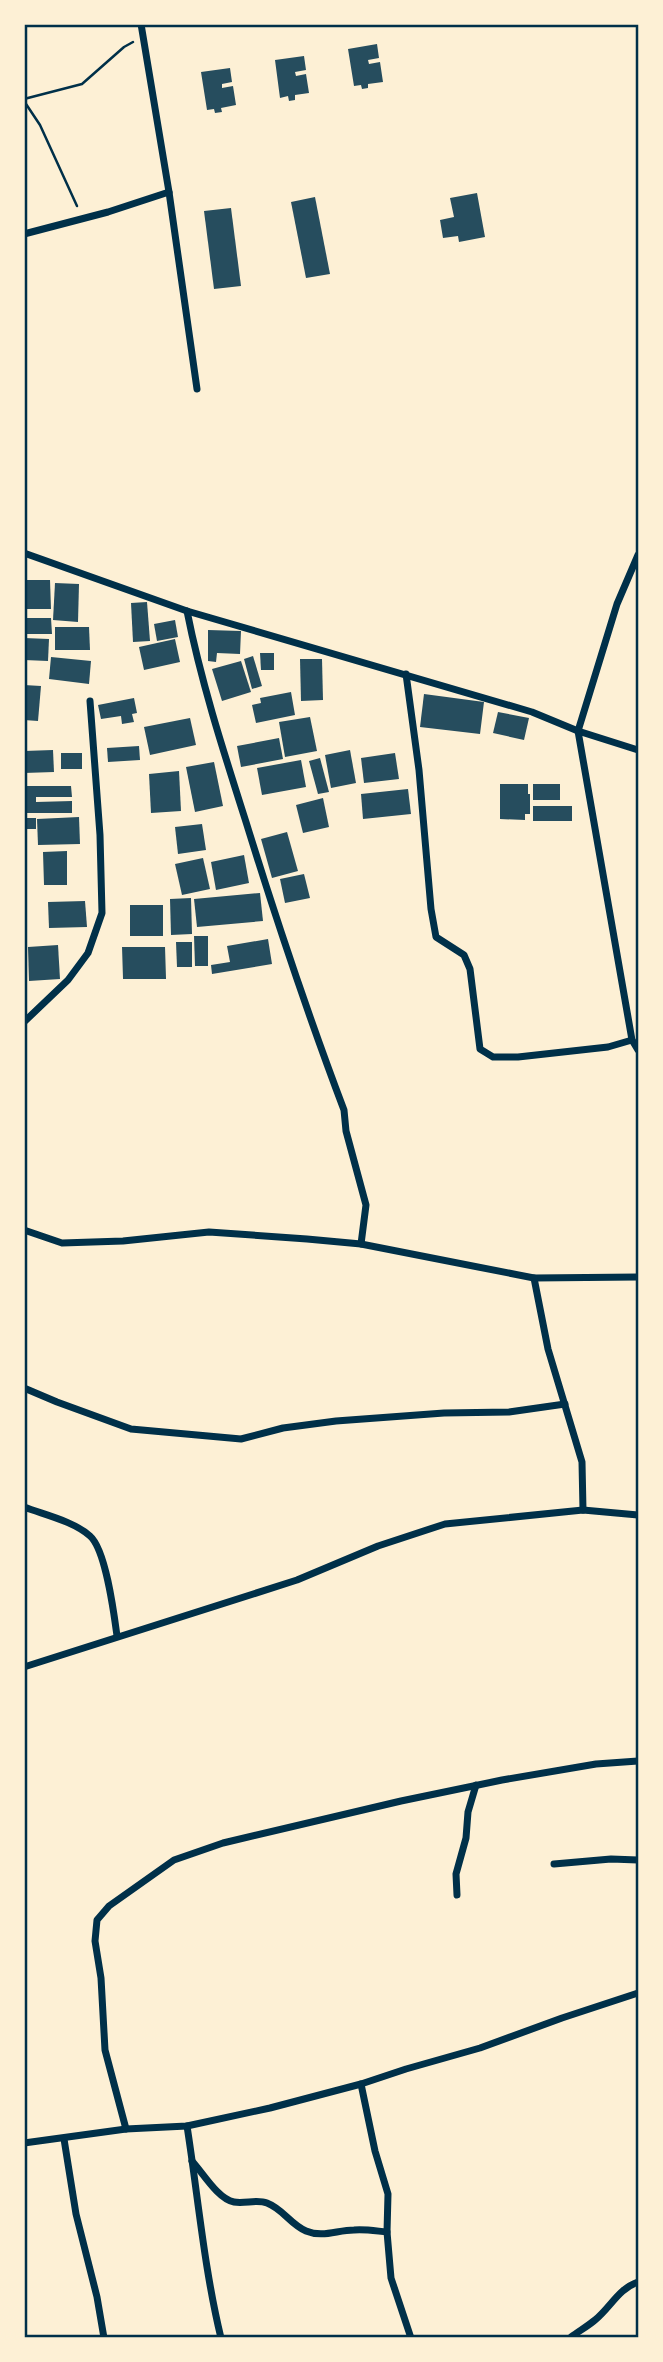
<svg xmlns="http://www.w3.org/2000/svg" width="663" height="2362" viewBox="0 0 663 2362" font-family="'DM Sans',sans-serif">
<style>
.building{fill:#264d5e}
.lines{fill:none;stroke-linecap:round;stroke-linejoin:round}
.path{stroke:#003049;stroke-width:2.5}
.minor{stroke:#003049;stroke-width:7}
.neatline{fill:none;stroke:#003049;stroke-width:2.5}
</style>
<rect width="100%" height="100%" fill="#fdf0d5"/>
<g class="building">
<polygon points="377,44 379,58 368,60 369,64 380,62 383,82 368,84 368,88 362,89 361,85 354,86 348,49"/>
<polygon points="304,56 306,70 295,72 296,76 306,74 309,93 295,95 295,100 289,101 288,96 280,98 275,60"/>
<polygon points="230,68 232,82 222,84 222,88 233,86 236,105 221,108 222,112 215,113 214,109 207,110 201,72"/>
<polygon points="477,193 485,237 459,242 458,236 443,238 440,220 454,217 450,198"/>
<polygon points="315,197 330,274 306,278 291,202"/>
<polygon points="231,208 241,286 214,289 204,211"/>
<polygon points="24,580 50,580 51,609 24,609"/>
<polygon points="55,583 79,584 78,622 53,620"/>
<polygon points="147,602 150,641 133,642 131,603"/>
<polygon points="24,618 51,618 52,634 24,634"/>
<polygon points="175,620 178,637 157,641 154,624"/>
<polygon points="55,627 89,627 90,650 55,650"/>
<polygon points="208,630 241,631 240,654 217,653 216,662 208,661"/>
<polygon points="24,638 49,639 48,661 24,660"/>
<polygon points="175,639 180,662 144,670 139,647"/>
<polygon points="260,653 274,653 274,670 261,670"/>
<polygon points="253,656 262,686 252,689 244,659"/>
<polygon points="51,657 91,661 89,684 49,679"/>
<polygon points="300,659 322,659 323,700 301,701"/>
<polygon points="241,661 251,692 222,701 212,669"/>
<polygon points="24,685 41,686 38,721 24,720"/>
<polygon points="291,692 295,715 256,723 252,705 261,703 260,698"/>
<polygon points="424,694 484,702 480,734 420,727"/>
<polygon points="134,698 137,713 132,714 134,722 122,724 121,716 101,719 98,705"/>
<polygon points="498,712 529,718 524,740 493,733"/>
<polygon points="310,717 317,751 285,757 279,722"/>
<polygon points="190,718 196,745 150,755 144,727"/>
<polygon points="279,738 283,759 241,767 237,746"/>
<polygon points="139,746 140,760 108,762 107,748"/>
<polygon points="53,750 54,772 24,773 24,751"/>
<polygon points="350,750 356,783 331,788 325,755"/>
<rect x="61" y="753" width="21" height="16"/>
<polygon points="395,753 399,779 364,783 361,758"/>
<polygon points="320,758 329,792 318,794 309,761"/>
<polygon points="301,760 306,787 262,795 257,768"/>
<polygon points="214,762 223,806 195,812 186,767"/>
<polygon points="179,771 181,811 151,813 149,774"/>
<polygon points="500,784 528,784 528,794 530,794 530,814 525,814 525,820 500,819"/>
<rect x="533" y="784" width="27" height="16"/>
<polygon points="24,786 71,786 72,797 36,797 36,802 72,801 72,813 24,813"/>
<polygon points="408,789 411,814 363,819 361,794"/>
<polygon points="323,798 329,827 303,833 296,805"/>
<rect x="533" y="806" width="39" height="15"/>
<polygon points="79,817 80,844 38,845 37,819"/>
<rect x="24" y="818" width="12" height="11"/>
<polygon points="202,824 206,850 178,854 175,827"/>
<polygon points="287,832 298,871 272,878 261,839"/>
<polygon points="67,851 67,885 44,885 43,852"/>
<polygon points="244,855 249,883 216,890 211,862"/>
<polygon points="203,858 210,889 182,895 175,864"/>
<polygon points="304,874 310,898 285,903 280,879"/>
<polygon points="260,893 263,921 197,927 194,899"/>
<polygon points="191,898 192,934 171,935 170,899"/>
<polygon points="85,901 87,927 49,928 48,902"/>
<rect x="130" y="905" width="33" height="31"/>
<polygon points="194,936 208,936 208,966 195,966"/>
<polygon points="268,939 272,964 212,974 211,965 230,962 227,946"/>
<polygon points="176,942 192,942 192,967 177,967"/>
<polygon points="58,945 60,979 29,981 28,947"/>
<polygon points="122,947 165,947 166,979 123,979"/>
</g>
<g class="lines">
<g class="path">
<polyline points="24,99 82,84 124,47 133,42"/>
<polyline points="24,101 40,125 77,206"/>
</g>
<g class="minor">
<polyline points="141,24 169,192 197,389"/>
<polyline points="24,234 108,212 169,192"/>
<polyline points="24,553 187,611 532,712 578,731 638,750"/>
<polyline points="638,555 617,604 578,731 632,1040 638,1050"/>
<path d="M187 611C201 682 224 753 246 822 276 919 308 1015 344 1110L346 1131 366 1205 361 1244"/>
<polyline points="406,674 419,770 431,909 436,937 464,955 470,969 480,1049 493,1057 518,1057 608,1047 632,1040"/>
<polyline points="24,1022 68,980 88,953 102,913 100,835 90,701"/>
<polyline points="24,1230 62,1243 123,1241 209,1232 307,1239 361,1244 534,1278 638,1277"/>
<polyline points="534,1278 548,1349 582,1462 583,1510"/>
<polyline points="24,1388 57,1402 131,1429 241,1439 283,1428 336,1421 444,1413 509,1412 565,1404"/>
<path d="M24 1507C45 1515 73 1521 90 1536 106 1550 114 1614 117 1636"/>
<polyline points="24,1667 297,1580 378,1546 445,1524 583,1510 638,1515"/>
<polyline points="554,1864 611,1859 638,1860"/>
<polyline points="457,1895 456,1874 466,1838 468,1812 476,1785"/>
<polyline points="361,2084 375,2151 388,2194 387,2232 391,2278 411,2338"/>
<path d="M187 2126C198 2196 204 2268 221 2338"/>
<polyline points="126,2129 105,2050 101,1978 95,1941 97,1920 109,1906 174,1860 223,1843 401,1801 502,1780 596,1764 638,1761"/>
<polyline points="64,2139 76,2214 97,2297 104,2338"/>
<polyline points="24,2143 126,2129 187,2126 270,2108 361,2084 406,2069 480,2048 562,2018 638,1993"/>
<path d="M192 2161C203 2173 218 2199 234 2202 245 2204 257 2199 267 2203 283 2209 290 2224 306 2231 323 2238 337 2230 354 2230 365 2229 376 2231 387 2232"/>
<path d="M571 2337C579 2331 588 2326 595 2320 611 2307 618 2289 638 2282"/>
</g>
</g>
<rect width="663" height="2362" fill="none" stroke="#fdf0d5" stroke-width="52"/>
<rect x="26" y="26" width="611" height="2310" class="neatline"/>
</svg>
